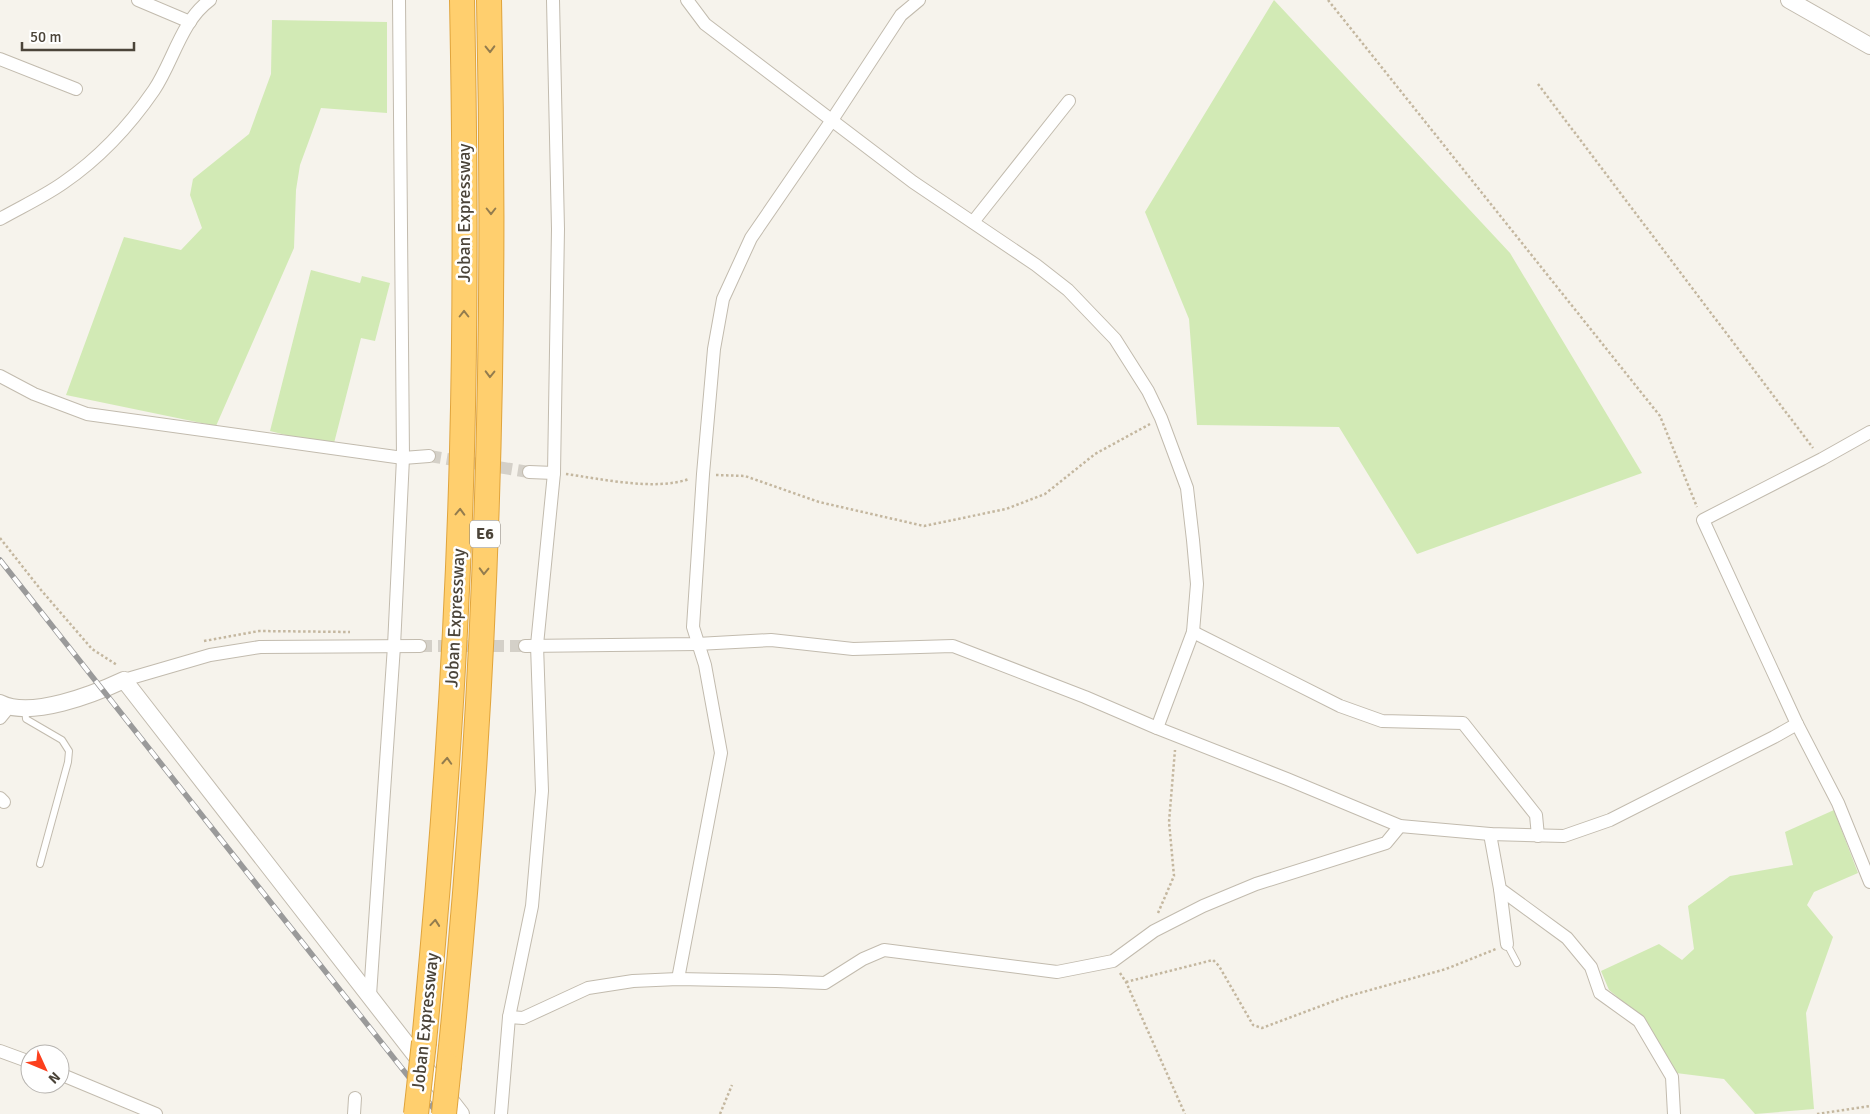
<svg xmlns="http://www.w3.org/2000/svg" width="1870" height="1114" viewBox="0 0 1870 1114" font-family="Signika,sans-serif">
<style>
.green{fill:#d2eab5}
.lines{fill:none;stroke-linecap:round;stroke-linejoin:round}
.minor-tunnel{stroke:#d4d0c8;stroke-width:12;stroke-dasharray:12 6;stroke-linecap:butt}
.service-casing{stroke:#c2bbae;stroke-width:8}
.minor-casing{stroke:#c2bbae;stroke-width:14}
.tertiary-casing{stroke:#c2bbae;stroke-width:18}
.motorway-casing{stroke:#e0a43c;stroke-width:26}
.path{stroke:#c4b79f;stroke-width:2.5;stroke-dasharray:2.5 2.5;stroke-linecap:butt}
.service{stroke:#fff;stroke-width:6}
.minor{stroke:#fff;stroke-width:12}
.tertiary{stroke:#fff;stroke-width:16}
.motorway{stroke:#ffcf6e;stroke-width:24}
.rail-casing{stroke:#9a9a9a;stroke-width:5.5}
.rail{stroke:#fff;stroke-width:4;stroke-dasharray:11;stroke-linecap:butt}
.motorway-bridge-casing{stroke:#e0a43c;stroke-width:26;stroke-linecap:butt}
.motorway-bridge{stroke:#ffcf6e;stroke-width:24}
.oneway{stroke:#937c4e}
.labels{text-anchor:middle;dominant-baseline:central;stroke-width:5;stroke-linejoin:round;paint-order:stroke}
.shield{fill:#fff;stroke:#817c74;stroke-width:1}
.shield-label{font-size:16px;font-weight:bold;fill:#4b4439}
.street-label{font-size:18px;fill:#4b4439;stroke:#fff}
</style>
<rect width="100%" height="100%" fill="#f6f3ec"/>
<g class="green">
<polygon points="1274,0 1510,253 1642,473 1417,554 1339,427 1197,425 1189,319 1145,212"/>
<polygon points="272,20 387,22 387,113 321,108 300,165 296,190 294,248 216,426 66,395 124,237 181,250 202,228 190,195 193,179 249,134 271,74"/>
<polygon points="311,270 360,283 362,276 390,283 375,341 361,338 333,447 270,431"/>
<polygon points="1834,810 1858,873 1814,892 1807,905 1833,937 1806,1013 1814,1109 1755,1114 1724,1079 1676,1073 1644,1019 1609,990 1601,971 1659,944 1682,960 1694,949 1688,906 1730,876 1793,865 1785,832"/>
</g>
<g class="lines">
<g class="minor-tunnel">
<polyline points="429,456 529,472"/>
<polyline points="420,646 525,646"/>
</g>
<defs>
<g id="service">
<polyline points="25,708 26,719 62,740 69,751 68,762 40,864"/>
<polyline points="1507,944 1517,963"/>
</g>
<g id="minor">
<polyline points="138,0 190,22"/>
<polyline points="687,0 705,24 913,182 1036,265 1068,290 1115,339 1148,391 1161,418 1187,488 1193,540 1197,584 1193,632 1157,728"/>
<polyline points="0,59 76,89"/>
<path d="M0 219C21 207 43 197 63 183 98 159 130 125 154 90 173 62 181 21 210 0"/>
<polyline points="973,222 1069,101"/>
<polyline points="0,376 34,394 87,414 403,458 429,456"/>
<polyline points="1870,432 1822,459 1703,520 1797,724 1838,803 1870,882"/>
<polyline points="529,472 554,473"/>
<polyline points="1193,632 1340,706 1382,721 1463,723 1536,815 1538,836"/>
<polyline points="525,646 697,644 771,640 853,649 953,646 1085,697 1157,728 1287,779 1400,826 1490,834 1564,836 1610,820 1774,737 1797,724"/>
<polyline points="124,680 210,655 260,647 420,646"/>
<polyline points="0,718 9,707"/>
<polyline points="0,798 4,802"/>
<polyline points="1490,834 1500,889 1567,938 1591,967 1600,993 1639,1021 1672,1077 1674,1114"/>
<polyline points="1500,889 1507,944"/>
<polyline points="678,979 721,753 705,665 693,627 703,474 714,349 723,299 751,238 832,120 901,15 919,0"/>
<polyline points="370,995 394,646 403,458 399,0"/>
<polyline points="509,1017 523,1018 588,988 633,981 678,979 776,981 825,983 863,959 884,950 1057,972 1113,961 1154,931 1203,906 1256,884 1386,843 1400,826"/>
<polyline points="0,1051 30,1062"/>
<polyline points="60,1074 156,1114"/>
<polyline points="354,1114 355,1098"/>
<polyline points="501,1114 509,1017 532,906 542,791 537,645 554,473 558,229 553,0"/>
</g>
<g id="tertiary">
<polyline points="1789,0 1870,46"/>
<path d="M0 703C31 719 94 694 124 680L461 1114"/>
</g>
<g id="motorway">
<path d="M424 1042C443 845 457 648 462 451 466 301 465 150 462 0"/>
<path d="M449 1066C486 712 497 356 489 0"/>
</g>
</defs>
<use href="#service" class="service-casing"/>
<use href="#minor" class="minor-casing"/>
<use href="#tertiary" class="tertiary-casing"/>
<use href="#motorway" class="motorway-casing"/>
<g class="path">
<polyline points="1328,0 1660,416 1697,507"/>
<polyline points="1538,84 1813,448"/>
<path d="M566 474C602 479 655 491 689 479"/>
<polyline points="716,475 745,476 819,502 924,526 1006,509 1045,494 1095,454 1150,424"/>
<polyline points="0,538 41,590 92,649 117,665"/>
<polyline points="204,641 259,631 350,632"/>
<polyline points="1158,913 1174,876 1169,822 1175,750"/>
<polyline points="1120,973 1126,982 1185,1114"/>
<polyline points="1126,982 1213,960 1219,966 1253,1025 1262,1028 1345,997 1446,969 1496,949"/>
<polyline points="720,1114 732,1085"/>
<polyline points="1817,1114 1870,1106"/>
</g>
<use href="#service" class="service"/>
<use href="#minor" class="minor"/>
<use href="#tertiary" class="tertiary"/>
<use href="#motorway" class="motorway"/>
<defs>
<polyline id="rail" points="0,560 438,1114"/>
</defs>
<use href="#rail" class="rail-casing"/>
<use href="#rail" class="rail"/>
<defs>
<g id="motorway-bridge">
<polyline points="416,1114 424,1042"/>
<polyline points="444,1114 449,1066"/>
</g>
</defs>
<use href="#motorway-bridge" class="motorway-bridge-casing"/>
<use href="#motorway-bridge" class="motorway-bridge"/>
</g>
<defs><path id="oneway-chevron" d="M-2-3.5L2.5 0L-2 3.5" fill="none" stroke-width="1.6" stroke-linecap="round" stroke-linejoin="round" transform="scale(1.25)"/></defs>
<g class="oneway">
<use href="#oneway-chevron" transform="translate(490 49) rotate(89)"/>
<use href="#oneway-chevron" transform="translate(491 211) rotate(90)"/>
<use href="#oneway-chevron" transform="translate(464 314) rotate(-90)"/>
<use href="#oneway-chevron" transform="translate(490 374) rotate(91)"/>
<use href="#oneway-chevron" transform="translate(460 512) rotate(-88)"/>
<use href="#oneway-chevron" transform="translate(484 571) rotate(92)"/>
<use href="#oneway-chevron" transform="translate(447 761) rotate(-87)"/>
<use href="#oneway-chevron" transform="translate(435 923) rotate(-85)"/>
</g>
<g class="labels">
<rect class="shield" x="470" y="520.5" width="30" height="27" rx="4"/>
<g class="shield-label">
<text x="485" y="534">E6</text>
</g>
<g class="street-label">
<text transform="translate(464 213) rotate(-90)">Joban Expressway</text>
<text transform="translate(455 618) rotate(-87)">Joban Expressway</text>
<text transform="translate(425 1022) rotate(-84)">Joban Expressway</text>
</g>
</g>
<g transform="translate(45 1069) rotate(134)"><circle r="24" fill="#ffffff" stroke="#b7b4b0"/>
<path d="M0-4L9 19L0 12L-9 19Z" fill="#fc3f1d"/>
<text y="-8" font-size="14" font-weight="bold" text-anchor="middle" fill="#4b4439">N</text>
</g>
<path d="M22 42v8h112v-8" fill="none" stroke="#4b4439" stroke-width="2.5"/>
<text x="30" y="42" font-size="15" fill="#4b4439" stroke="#ffffff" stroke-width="4" paint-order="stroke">50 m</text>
</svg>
